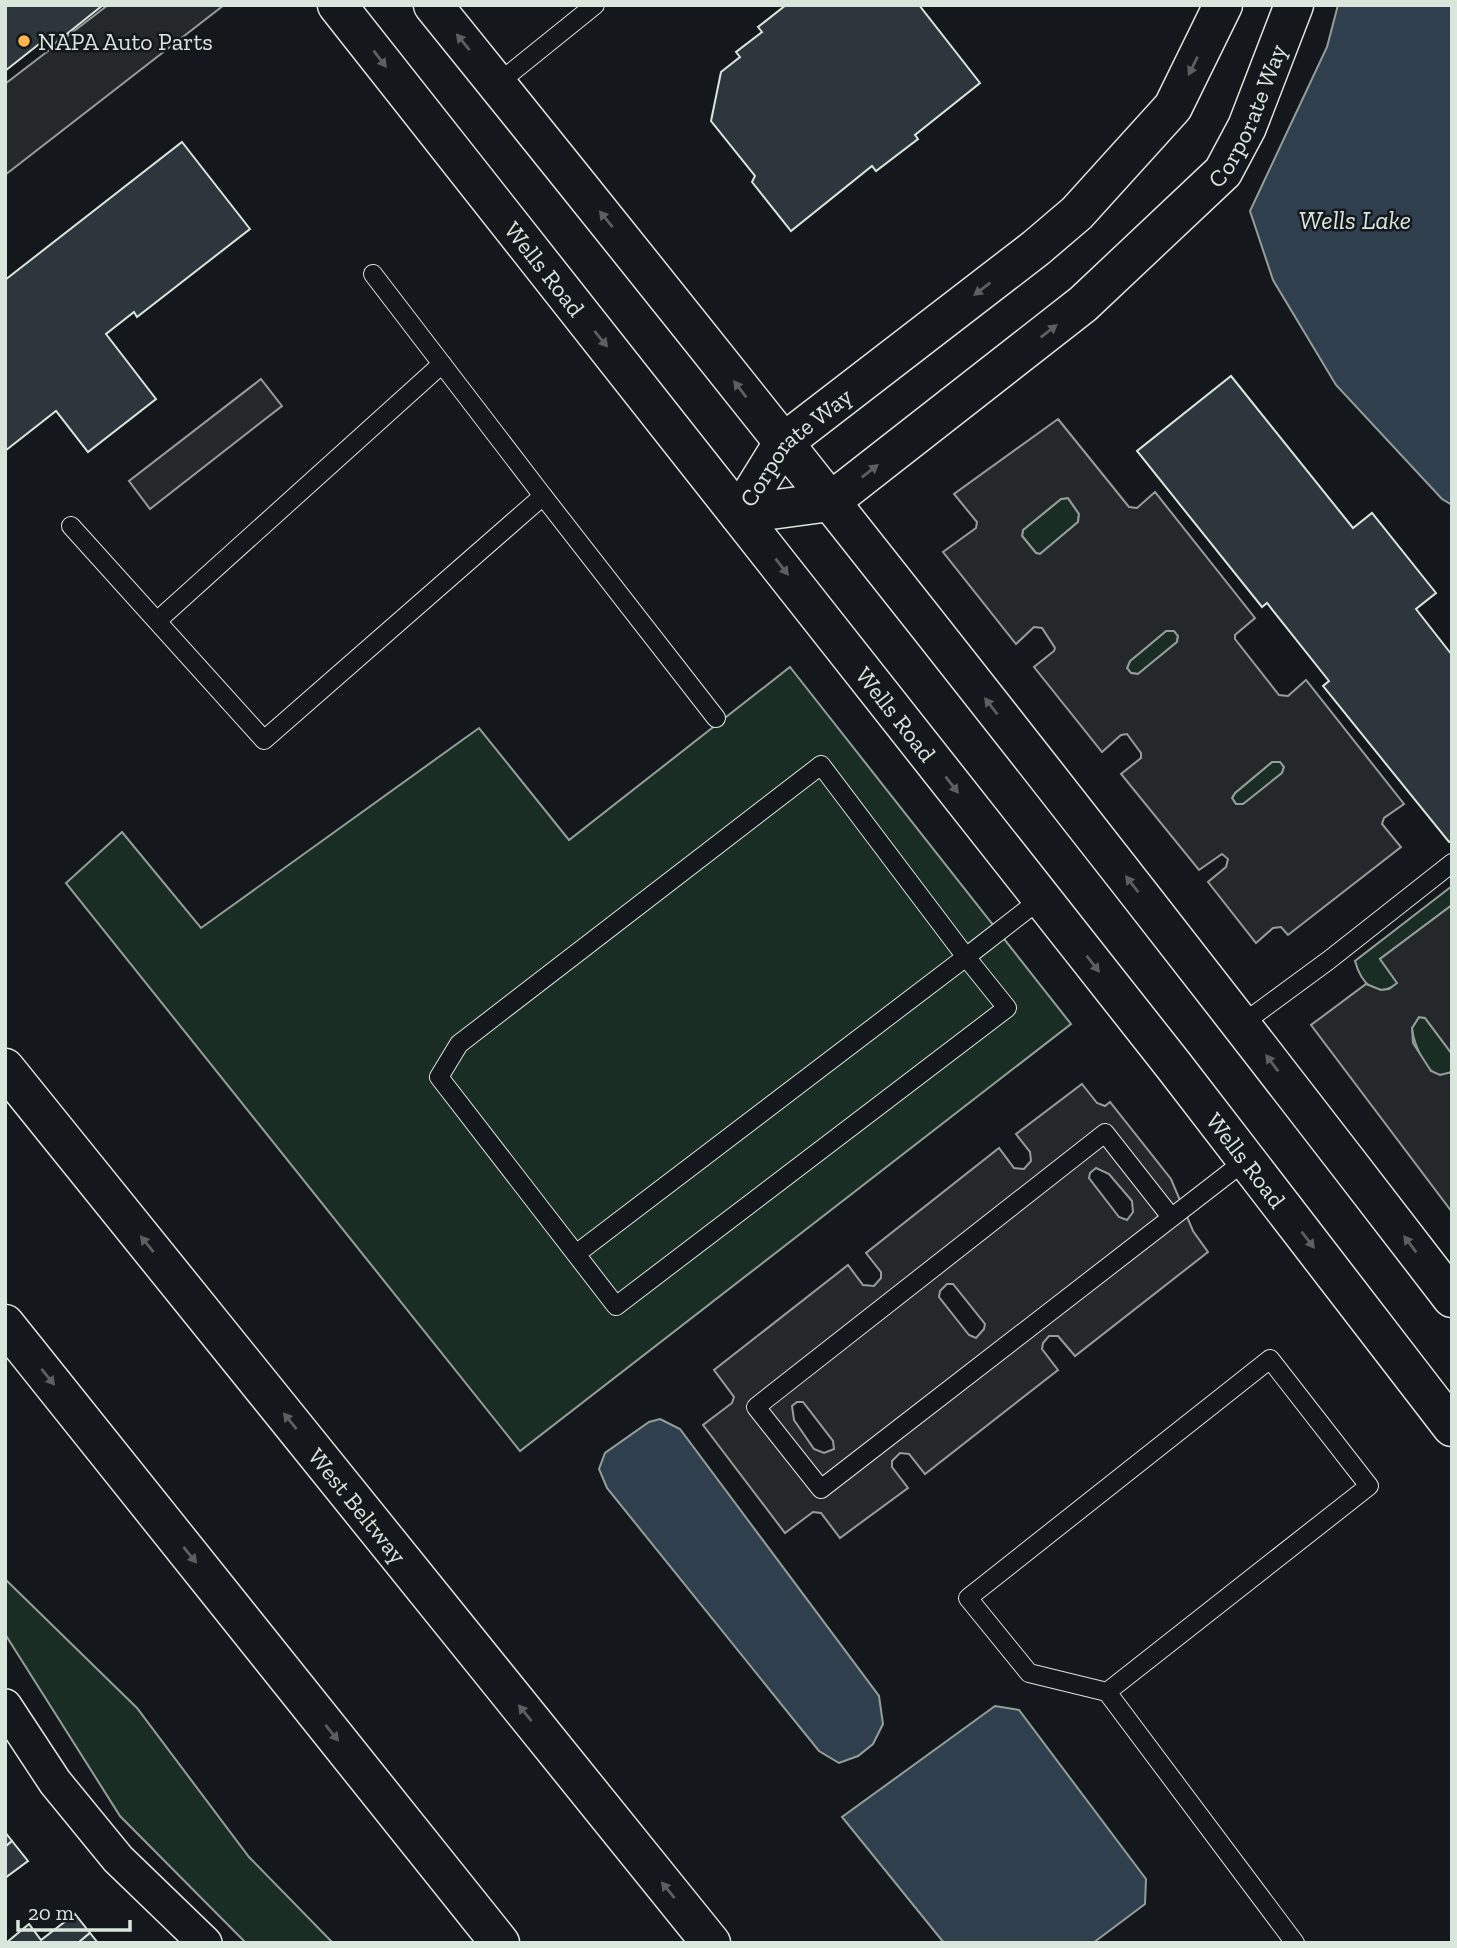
<svg xmlns="http://www.w3.org/2000/svg" width="1457" height="1948" viewBox="0 0 1457 1948" font-family="'Zilla Slab',serif">
<style>
.green{fill:#1a2d24;stroke:#939e99;stroke-width:2}
.parking{fill:#24282b;stroke:#939e99;stroke-width:2;fill-rule:evenodd}
.water{fill:#2f3f4d;stroke:#939e99;stroke-width:2}
.building{fill:#2c363c;stroke:#d8e6dc;stroke-width:2}
.lines{fill:none;stroke-linecap:round;stroke-linejoin:round}
.lane-casing{stroke:#d8e6dc;stroke-width:20}
.street-casing{stroke:#d8e6dc;stroke-width:36}
.secondary-casing{stroke:#d8e6dc;stroke-width:41}
.highway-casing{stroke:#d8e6dc;stroke-width:41}
.lane{stroke:#14181c;stroke-width:18}
.street{stroke:#14181c;stroke-width:33}
.secondary{stroke:#14181c;stroke-width:38}
.highway{stroke:#14181c;stroke-width:38}
.oneway{fill:#59605f}
.poi-dot{fill:#ffb74d;stroke:#14181c;stroke-width:2.5}
.labels{text-anchor:middle;dominant-baseline:central;stroke-width:5;stroke-linejoin:round;paint-order:stroke}
.poi-label{font-size:24px;fill:#d8e6dc;stroke:#14181c;text-anchor:start}
.street-label{font-size:24px;fill:#d8e6dc;stroke:#14181c}
.water-label{font-size:26px;font-style:italic;fill:#d8e6dc;stroke:#14181c}
</style>
<rect width="100%" height="100%" fill="#14181c"/>
<g class="green">
<polygon points="1068,498 1079,514 1078,522 1040,554 1036,553 1022,536 1023,530 1061,499"/>
<polygon points="1166,631 1174,631 1178,636 1177,642 1138,674 1131,673 1127,668 1130,661"/>
<polygon points="790,667 1071,1024 520,1451 66,883 122,832 201,928 479,728 569,840"/>
<polygon points="1280,761 1284,767 1282,773 1243,805 1236,804 1232,798 1235,793 1272,762"/>
<path d="M1452 886V905L1380 959 1398 983C1376 1000 1361 983 1355 961Z"/>
<path d="M1419 1017 1425 1018 1452 1054V1072C1448 1073 1444 1075 1440 1075 1425 1074 1413 1040 1412 1028Z"/>
<polygon points="5,1579 137,1708 249,1857 333,1943 246,1943 120,1816 5,1634"/>
</g>
<g class="parking">
<polygon points="108,5 224,5 5,175 5,84"/>
<polygon points="261,379 282,406 150,509 129,481"/>
<path d="M1058 419 1129 507 1137 508 1155 492 1255 618 1235 635V639L1279 695 1288 696 1306 680 1404 804 1384 818 1382 824 1401 847 1288 935 1281 927 1273 928 1256 943 1208 882 1226 867 1228 859 1222 854 1199 870 1121 774 1141 758V753L1127 734 1121 735 1102 752 1034 667 1054 651 1055 648 1042 628 1034 627 1016 644 943 552 976 528 977 522 954 494ZM1068 498 1079 514 1078 522 1040 554 1036 553 1022 536 1023 530 1061 499ZM1166 631H1174L1178 636 1177 642 1138 674 1131 673 1127 668 1130 661ZM1272 762H1280L1284 767 1282 773 1243 804H1236L1232 798 1235 793Z"/>
<polygon points="1452,905 1452,1054 1425,1018 1419,1017 1412,1028 1413,1043 1431,1071 1440,1075 1452,1072 1452,1212 1311,1025 1366,984 1381,990 1389,989 1397,983 1380,959"/>
<path d="M1082 1084 1097 1103 1105 1106 1110 1102 1171 1179 1193 1231 1208 1252 1075 1356 1058 1336H1049L1043 1343 1042 1349 1058 1370 925 1474 909 1454 900 1453 892 1461V1467L908 1488 840 1538 821 1513 813 1512 785 1533 703 1425 732 1403 734 1397 714 1370 848 1265 863 1285 874 1286 881 1278V1272L866 1253 999 1148 1014 1168 1024 1169 1031 1161 1030 1152 1016 1134ZM1096 1168 1109 1174 1132 1201 1133 1212 1127 1220 1119 1217 1089 1178 1090 1173ZM947 1284H953L985 1324 984 1329 976 1338 969 1335 939 1297 940 1291ZM797 1402H803L833 1441 834 1449 824 1453 814 1449 794 1420 792 1406Z"/>
</g>
<g class="water">
<polygon points="1338,5 1452,5 1452,505 1442,499 1336,385 1273,280 1250,211 1327,47"/>
<polygon points="660,1419 680,1429 879,1696 883,1724 873,1744 858,1756 839,1763 819,1751 607,1488 599,1469 605,1453 649,1422"/>
<polygon points="995,1706 1019,1710 1146,1879 1145,1904 1093,1943 944,1943 842,1817"/>
</g>
<g class="building">
<polygon points="5,5 103,5 53,45 48,37 5,71"/>
<polygon points="786,5 919,5 980,83 915,135 918,139 876,171 872,166 791,231 752,182 755,176 711,121 721,72 740,57 736,52 762,32 758,27"/>
<polygon points="182,142 250,229 137,317 134,312 106,334 156,399 88,452 56,411 5,451 5,280"/>
<polygon points="1231,376 1353,528 1372,513 1436,593 1416,609 1452,655 1452,840 1449,842 1323,686 1329,681 1267,603 1262,607 1137,451"/>
<polygon points="5,1832 12,1841 5,1847"/>
<polygon points="12,1841 28,1861 5,1878 5,1847"/>
<polygon points="75,1914 90,1933 78,1943 6,1943 29,1924 41,1940"/>
<polygon points="90,1933 98,1943 78,1943"/>
</g>
<g class="lines">
<defs>
<g id="lane">
<polyline points="497,84 595,5"/>
<polyline points="373,274 543,496"/>
<polyline points="71,526 264,740 543,496 716,718"/>
<polyline points="157,621 442,364"/>
<polyline points="1242,1024 1329,960 1452,863"/>
<polyline points="1171,1217 1105,1133 756,1407 821,1489 1246,1160"/>
<polyline points="576,1254 966,957 1007,1008 616,1306 439,1077 459,1044 821,765 966,957 1042,898"/>
<polyline points="1107,1692 1369,1486 1270,1359 968,1598 1029,1673 1107,1692 1295,1943"/>
</g>
<polyline id="street" points="5,1706 55,1782 118,1859 205,1943"/>
<g id="secondary">
<path id="s1" d="M337 5 1174 1066 1452 1427"/>
<path d="M433 5C778 432 1118 863 1452 1298"/>
<path id="s2" d="M739 514 830 502 1083 304 1223 172 1247 127 1294 5"/>
<path id="s3" d="M739 514 783 443 1036 248 1077 213 1173 107 1223 5"/>
</g>
<g id="highway">
<path id="s4" d="M5 1068 711 1943"/>
<polyline points="5,1324 500,1943"/>
</g>
</defs>
<use href="#lane" class="lane-casing"/>
<use href="#street" class="street-casing"/>
<use href="#secondary" class="secondary-casing"/>
<use href="#highway" class="highway-casing"/>
<use href="#lane" class="lane"/>
<use href="#street" class="street"/>
<use href="#secondary" class="secondary"/>
<use href="#highway" class="highway"/>
</g>
<defs><path id="oneway-solid" d="M-6-.8H1V-3.2L6.5 0L1 3.2V.8H-6Z" transform="scale(1.75)"/></defs>
<g class="oneway">
<use href="#oneway-solid" transform="translate(463 42) rotate(-129)"/>
<use href="#oneway-solid" transform="translate(380 59) rotate(52)"/>
<use href="#oneway-solid" transform="translate(1193 66) rotate(116)"/>
<use href="#oneway-solid" transform="translate(606 219) rotate(-129)"/>
<use href="#oneway-solid" transform="translate(982 289) rotate(142)"/>
<use href="#oneway-solid" transform="translate(1049 331) rotate(-38)"/>
<use href="#oneway-solid" transform="translate(601 339) rotate(51)"/>
<use href="#oneway-solid" transform="translate(740 389) rotate(-128)"/>
<use href="#oneway-solid" transform="translate(870 471) rotate(-38)"/>
<use href="#oneway-solid" transform="translate(782 567) rotate(52)"/>
<use href="#oneway-solid" transform="translate(991 706) rotate(-128)"/>
<use href="#oneway-solid" transform="translate(952 785) rotate(52)"/>
<use href="#oneway-solid" transform="translate(1132 884) rotate(-128)"/>
<use href="#oneway-solid" transform="translate(1093 964) rotate(52)"/>
<use href="#oneway-solid" transform="translate(1272 1063) rotate(-127)"/>
<use href="#oneway-solid" transform="translate(1308 1240) rotate(52)"/>
<use href="#oneway-solid" transform="translate(147 1244) rotate(-129)"/>
<use href="#oneway-solid" transform="translate(1410 1244) rotate(-127)"/>
<use href="#oneway-solid" transform="translate(48 1377) rotate(51)"/>
<use href="#oneway-solid" transform="translate(290 1421) rotate(-129)"/>
<use href="#oneway-solid" transform="translate(190 1555) rotate(51)"/>
<use href="#oneway-solid" transform="translate(525 1713) rotate(-129)"/>
<use href="#oneway-solid" transform="translate(332 1733) rotate(51)"/>
<use href="#oneway-solid" transform="translate(668 1890) rotate(-129)"/>
</g>
<circle class="poi-dot" cx="24" cy="41" r="7"/>
<g class="labels">
<g class="poi-label">
<text x="38" y="41">NAPA Auto Parts</text>
</g>
<g class="street-label">
<text stroke="none"><textPath href="#s2" startOffset="667">Corporate Way</textPath></text>
<text stroke="none"><textPath href="#s1" startOffset="336">Wells Road</textPath></text>
<text stroke="none"><textPath href="#s3" startOffset="89">Corporate Way</textPath></text>
<text stroke="none"><textPath href="#s1" startOffset="903">Wells Road</textPath></text>
<text stroke="none"><textPath href="#s1" startOffset="1470">Wells Road</textPath></text>
<text stroke="none"><textPath href="#s4" startOffset="562">West Beltway</textPath></text>
</g>
<g class="water-label">
<text x="1355" y="220">Wells Lake</text>
</g>
</g>
<rect width="1457" height="1948" fill="none" stroke="#d8e6dc" stroke-width="14"/>
<path d="M18 1920v10h112v-10" fill="none" stroke="#d8e6dc" stroke-width="3.5"/>
<text x="28" y="1920" font-size="21" fill="#d8e6dc" stroke="#14181c" stroke-width="5" paint-order="stroke">20 m</text>
</svg>
